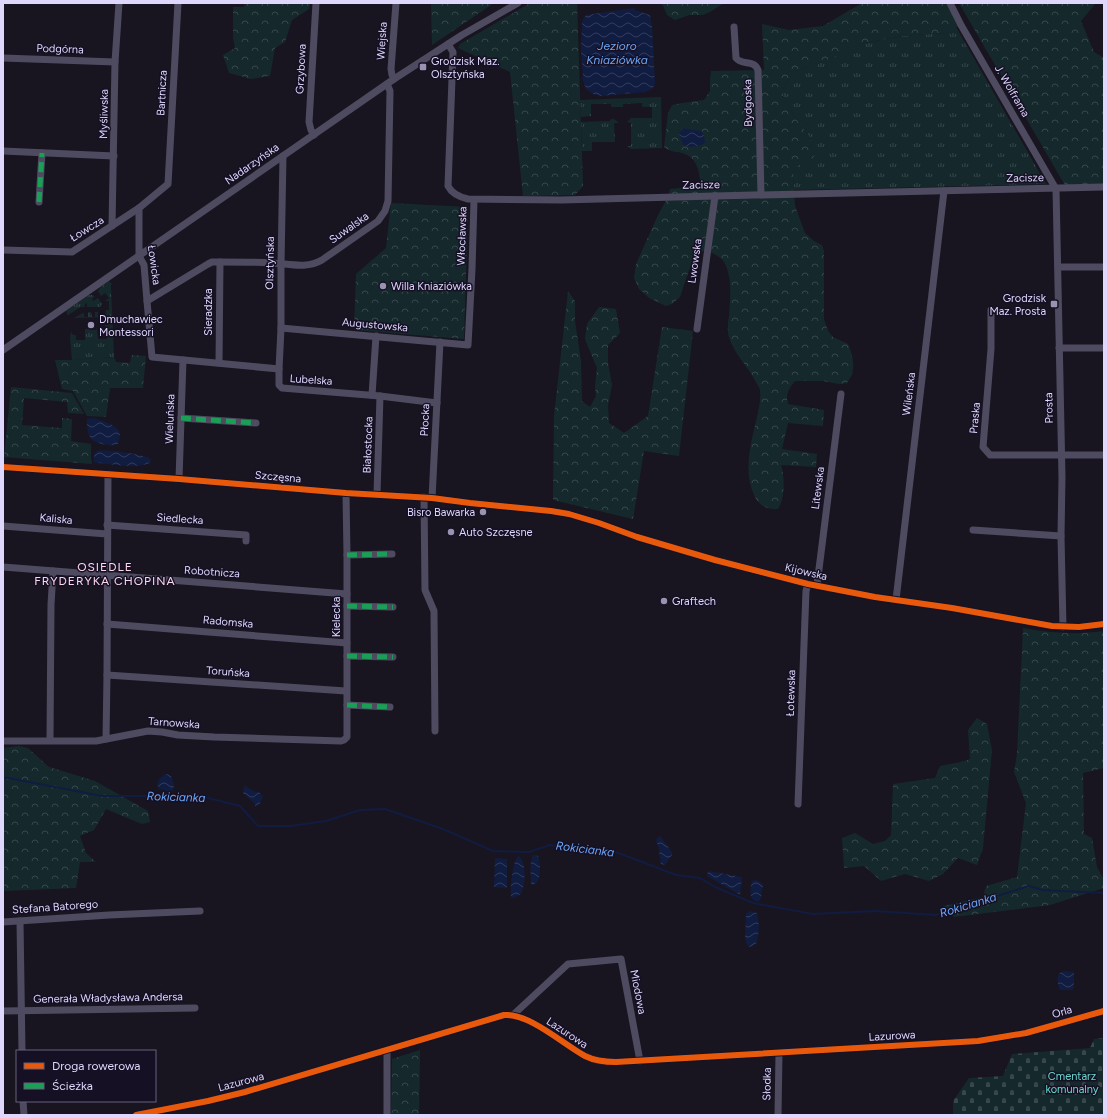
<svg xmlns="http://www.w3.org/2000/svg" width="1107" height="1118" viewBox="0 0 1107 1118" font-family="Figtree,sans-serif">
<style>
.grass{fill:url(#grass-tufts)}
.forest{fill:url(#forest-crowns)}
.cemetery{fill:url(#cemetery-stones)}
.water{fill:url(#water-waves)}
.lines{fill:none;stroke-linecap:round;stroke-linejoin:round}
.stream{stroke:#111c41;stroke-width:2}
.minor{stroke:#4e4b60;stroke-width:7}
.quiet{stroke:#1a9f57;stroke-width:5;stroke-dasharray:10 5;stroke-linecap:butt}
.cycleway-casing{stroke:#161025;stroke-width:8}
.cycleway{stroke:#e8590c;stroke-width:6}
.poi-dot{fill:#9993af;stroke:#161025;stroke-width:1.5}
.labels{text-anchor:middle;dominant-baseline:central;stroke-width:3;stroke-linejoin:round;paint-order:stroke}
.street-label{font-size:11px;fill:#dfd7fc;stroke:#161025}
.poi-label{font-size:11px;fill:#dfd7fc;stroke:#161025;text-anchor:start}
.park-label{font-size:11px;fill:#67d8c9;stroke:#161025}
.water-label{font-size:12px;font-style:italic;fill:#6ca6f5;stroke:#161025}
.neighbourhood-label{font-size:12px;letter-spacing:1px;fill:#fdd8eb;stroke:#161025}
</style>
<defs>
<pattern id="grass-tufts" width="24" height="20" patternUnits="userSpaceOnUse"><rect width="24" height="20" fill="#15292c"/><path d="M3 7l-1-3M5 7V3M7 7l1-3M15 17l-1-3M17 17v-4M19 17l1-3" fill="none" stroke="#37474c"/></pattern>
<pattern id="forest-crowns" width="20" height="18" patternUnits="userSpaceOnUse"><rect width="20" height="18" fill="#15292c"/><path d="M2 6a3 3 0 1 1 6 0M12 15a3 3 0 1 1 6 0" fill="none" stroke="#37474c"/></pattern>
<pattern id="cemetery-stones" width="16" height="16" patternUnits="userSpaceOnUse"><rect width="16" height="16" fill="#15292c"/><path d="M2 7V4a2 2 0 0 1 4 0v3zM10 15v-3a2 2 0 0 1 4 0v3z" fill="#37474c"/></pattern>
<pattern id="water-waves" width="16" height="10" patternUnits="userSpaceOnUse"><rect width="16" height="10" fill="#111c41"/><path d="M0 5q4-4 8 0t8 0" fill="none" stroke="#333c5d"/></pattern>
</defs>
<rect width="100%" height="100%" fill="#181520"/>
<g class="grass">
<polygon points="956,27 1046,184 794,190 793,176 797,166 812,159 814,143 796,119 783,96 783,89 788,80 799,70 816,65 861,44 902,36 946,33"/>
<polygon points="661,97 662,148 631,149 627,146 631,146 631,123 627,122 631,118 652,118 652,107 642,107 642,103 623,104 623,107 611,107 611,104 591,104 591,116 581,117 580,100"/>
<polygon points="611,119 614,119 619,123 614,123 615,142 592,142 592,151 582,151 581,122 610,121"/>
<polygon points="109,281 112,284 111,285 111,289 114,357 72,360 70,337 71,332 73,335 76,335 76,340 85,340 85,329 90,329 91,330 96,330 97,328 98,339 107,339 106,328 105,327 105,325 109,325 108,317 74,318 83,313 84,313 84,317 88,317 88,312 91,312 92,317 95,317 95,312 98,312 98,317 105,316 106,310 109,310 109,301 105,301 109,298 105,293 101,296 98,291 100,288"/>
<polygon points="89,295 93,295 95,297 92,299 93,301 98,298 102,304 100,307 87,307 87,303 85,304 85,307 81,307 68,315 66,311"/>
</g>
<g class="forest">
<polygon points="245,3 310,3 309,9 292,20 285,42 275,48 270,76 251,79 229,73 223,55 235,48 233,38 233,7 244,7"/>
<polygon points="431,3 494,3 432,45"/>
<polygon points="530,3 577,3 583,186 575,195 523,196 510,72 458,48 460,44"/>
<polygon points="662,3 724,3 710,12 703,15 689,15 675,20 667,15"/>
<path d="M862 3H950L961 25 946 33 902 36 864 43 816 65 799 70 788 80 783 89V96L796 119 814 143 817 152 812 159 797 166 793 176 795 206 805 233 814 241 822 245 824 251V319L828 331 833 337 848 344C852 353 855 364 852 374 851 377 848 381 847 383L839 384 823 381H795C789 388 785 395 788 404L824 410 823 426 788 423 782 449 817 454 816 467 781 465C785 478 785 498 778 509 767 510 758 505 754 495 743 470 751 443 757 417 759 408 761 399 760 390 759 387 757 384 756 382 748 366 734 354 729 337 727 331 728 322 729 316 730 299 733 277 724 262 720 256 712 253 706 250L697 254 689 270 680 297 672 304 666 306 649 298 639 289 634 278 636 264 658 215 668 197 670 189 701 186C699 171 698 158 682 153 674 151 670 152 664 147L668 113 672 105 682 103 704 100 710 91V80L711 71 764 70 762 24 789 30 823 26Z"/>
<polygon points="959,3 1096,3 1081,21 1094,52 1104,58 1104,186 1066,187"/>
<polygon points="391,203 468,207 464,339 354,330 356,274 386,248"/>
<polygon points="568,291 575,301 575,321 581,361 582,401 590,407 596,396 595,386 597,368 585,339 587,324 599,307 616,309 620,333 608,345 608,363 612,385 608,405 609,423 624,433 648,416 662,327 693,331 679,456 644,451 633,519 553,500 554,416"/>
<polygon points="132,355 146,356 143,388 110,388 106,417 87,416 73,391 62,389 55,360 72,360 114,357 116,362 130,363"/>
<polygon points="11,387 72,393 84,414 68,413 67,402 24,398 22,425 62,428 62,418 72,419 71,441 91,444 91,456 92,464 4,457"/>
<path d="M1023 628C1051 633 1076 635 1104 631V768L1083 773 1084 834 1092 838 1097 867 1104 880V888L1050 905 954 917 943 906 983 897 986 886 1017 877 1026 803 1014 772 1017 754Z"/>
<polygon points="977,718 987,724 992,750 983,848 977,865 958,858 943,874 929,881 905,874 881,881 864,866 844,868 842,838 855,833 873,844 885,841 891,835 893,784 935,778 940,766 961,762 970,759 968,730"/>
<polygon points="19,746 28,748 49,767 95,781 148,811 150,822 142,824 106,809 94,830 80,836 86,853 96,862 80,862 76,888 3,891 3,748"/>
<polygon points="420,1050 419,1115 391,1115 392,1059"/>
</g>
<polygon class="cemetery" points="1104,1038 1104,1115 953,1115 953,1101 969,1078 1003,1076 1012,1054 1090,1048 1094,1039"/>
<g class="water">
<polygon points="634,8 635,10 650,15 652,26 655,84 652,89 646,92 600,96 593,94 586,89 584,83 582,79 583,76 581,51 582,24 583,19 586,15"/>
<path d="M684 128 693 130 702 131 704 136 705 143C699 147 690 148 683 145L679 133Z"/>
<path d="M92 418C99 419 119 425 120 434 120 436 119 441 118 444 112 446 108 445 102 444 88 441 87 432 87 419Z"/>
<path d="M97 451C105 449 141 454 149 458L151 461 150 463C136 469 113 464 98 463L94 462V454Z"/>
<path d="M165 774C173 774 173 781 174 788L172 791H167L159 789C155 782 160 778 165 774Z"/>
<polygon points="245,786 256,792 259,792 263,797 259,805 255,806 255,804 243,793 244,787"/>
<path d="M660 836 672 852V855L665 865 661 864C659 856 660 848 656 841L657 838Z"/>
<path d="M533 855 538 856C541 864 542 884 532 885L531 884C531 875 529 862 533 855Z"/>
<path d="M518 856 520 857C527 866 525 884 521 894L514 898 511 897C510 888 512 864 518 856Z"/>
<polygon points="495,858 507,859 507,888 494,887"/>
<polygon points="708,871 742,877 740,895 707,876"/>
<path d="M756 880 760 882 763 885 761 898 758 902C748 900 750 889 752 881Z"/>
<path d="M750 911 757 913C760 925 759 934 756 944L751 947 748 946 745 939 746 914Z"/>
<path d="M1067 971 1069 972 1073 971 1074 973V988L1072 990H1060C1058 986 1056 976 1060 973 1062 971 1064 971 1067 971Z"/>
</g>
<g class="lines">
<polyline class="stream" points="3,777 102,796 157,796 172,800 188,795 208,798 240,806 258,826 290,826 326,821 360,810 385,809 443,829 493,851 529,852 550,845 616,852 676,875 700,878 715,887 753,903 813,914 875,911 936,915 1029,886 1043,890 1104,893"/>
<g class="minor">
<polyline points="950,3 961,25 1056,189 1062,477 1061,536 1063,627"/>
<path d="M734 27 736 58C742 66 754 59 758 70L761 195"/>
<path d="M448 44 453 52 448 186C452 194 459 197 468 199L561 200 715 196 1104 187"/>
<polyline points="3,58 115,62"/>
<polyline points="394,79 392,75 391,69 396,3"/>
<path d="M387 84 390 91 388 201 385 211 378 221 322 260C307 269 290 264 273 263 255 262 238 262 220 262H212L208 264 147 301 152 357 279 369V385L282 388 380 396 437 403"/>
<polyline points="314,135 311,130 309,122 316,3"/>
<polyline points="3,151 114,156"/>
<polyline points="39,202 42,153"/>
<polyline points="139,208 139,256 144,265 147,301"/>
<polyline points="112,226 115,62 119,3"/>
<polyline points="3,250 72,252 139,208 168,184 178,3"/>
<polyline points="1058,267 1104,267"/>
<polyline points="991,310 991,349 983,447 990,455 1104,455"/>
<polyline points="281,328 468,345 472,269 474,200"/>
<polyline points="697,329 715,196"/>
<polyline points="1059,348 1104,348"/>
<polyline points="3,350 394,79 462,35 518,3"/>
<polyline points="219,363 220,262"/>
<polyline points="279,369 281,328 281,265 283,156"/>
<polyline points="372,395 376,336"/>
<polyline points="181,418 256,423"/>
<polyline points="3,467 179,479 346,493 432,498 470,503 551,511 569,514 599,523 637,537 715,560 808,584 875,597 952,608 1052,626 1079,627 1104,624"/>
<polyline points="179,479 183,360"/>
<polyline points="377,494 380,396"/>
<polyline points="424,497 425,590 434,611 435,731"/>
<polyline points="432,498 440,342"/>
<polyline points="107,525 246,535 246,541"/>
<polyline points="3,526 107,534"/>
<polyline points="973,530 1061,536"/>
<polyline points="347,555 392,554"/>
<polyline points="3,567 347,594"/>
<polyline points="817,585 841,394"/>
<polyline points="896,600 944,191"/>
<polyline points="347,606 393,607"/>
<polyline points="107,624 347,643"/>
<polyline points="347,656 393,657"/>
<polyline points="107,675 346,691"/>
<polyline points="347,705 390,707"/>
<polyline points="106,739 107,675 108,475"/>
<polyline points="50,740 51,605 53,571"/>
<polyline points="3,741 96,741 148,731 162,732 178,735 214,737 341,741 344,740 347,737 347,555 346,493"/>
<polyline points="798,804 806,591 808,584"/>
<polyline points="20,921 22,1051"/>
<polyline points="3,922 109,915 200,911"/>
<polyline points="3,1011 195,1008"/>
<polyline points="513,1015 568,964 621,959 640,1061"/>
<polyline points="23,1101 24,1115"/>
<path d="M136 1115 208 1101 245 1092 504 1015C529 1013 563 1044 585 1056 595 1061 605 1062 616 1062L978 1041 1026 1033 1104 1011"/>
<polyline points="387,1115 387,1050"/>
<polyline points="778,1115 779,1053"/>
</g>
<g class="quiet">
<polyline points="39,202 42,153"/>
<polyline points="181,418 256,423"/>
<polyline points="347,555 392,554"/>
<polyline points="347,606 393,607"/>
<polyline points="347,656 393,657"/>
<polyline points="347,705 390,707"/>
</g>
<defs>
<g id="cycleway">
<polyline points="3,467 179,479 346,493 432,498 470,503 551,511 569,514 599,523 637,537 715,560 808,584 875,597 952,608 1052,626 1079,627 1104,624"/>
<path d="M136 1115 208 1101 245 1092 504 1015C529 1013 563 1044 585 1056 595 1061 605 1062 616 1062L978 1041 1026 1033 1104 1011"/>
</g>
</defs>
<use href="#cycleway" class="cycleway-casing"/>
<use href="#cycleway" class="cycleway"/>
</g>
<g class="poi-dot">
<rect x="419" y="63" width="8" height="8" rx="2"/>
<circle cx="383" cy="286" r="4"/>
<rect x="1050" y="300" width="8" height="8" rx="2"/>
<circle cx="91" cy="325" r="4"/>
<circle cx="483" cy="512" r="4"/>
<circle cx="451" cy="532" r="4"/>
<circle cx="664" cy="601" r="4"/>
</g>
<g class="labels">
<g class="street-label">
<text transform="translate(382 41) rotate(-86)">Wiejska</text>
<text transform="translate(60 49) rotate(2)">Podgórna</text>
<text transform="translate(301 69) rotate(-87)">Grzybowa</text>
<text transform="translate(1012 91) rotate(60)">J. Wolframa</text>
<text transform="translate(162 93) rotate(-87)">Bartnicza</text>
<text transform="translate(748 103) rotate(-91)">Bydgoska</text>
<text transform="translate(104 114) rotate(-89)">Myśliwska</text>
<text transform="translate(252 164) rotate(-35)">Nadarzyńska</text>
<text transform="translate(1025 178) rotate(-1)">Zacisze</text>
<text transform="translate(701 185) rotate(-1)">Zacisze</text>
<text transform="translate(349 228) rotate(-35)">Suwalska</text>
<text transform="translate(87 229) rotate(-32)">Łowcza</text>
<text transform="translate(462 236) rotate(-88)">Włocławska</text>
<text transform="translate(695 261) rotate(-82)">Lwowska</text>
<text transform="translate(270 263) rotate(-89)">Olsztyńska</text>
<text transform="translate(154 265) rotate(82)">Łowicka</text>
<text transform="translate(208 312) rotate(-90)">Sieradzka</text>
<text transform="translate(375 325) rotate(5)">Augustowska</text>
<text transform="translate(311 380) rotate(4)">Lubelska</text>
<text transform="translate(909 394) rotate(-83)">Wileńska</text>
<text transform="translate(1049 408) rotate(-91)">Prosta</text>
<text transform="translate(975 418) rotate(-85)">Praska</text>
<text transform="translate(170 419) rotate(-88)">Wieluńska</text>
<text transform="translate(425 420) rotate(-87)">Płocka</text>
<text transform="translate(368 445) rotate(-88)">Białostocka</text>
<text transform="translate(278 477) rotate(5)">Szczęsna</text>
<text transform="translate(818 488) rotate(-83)">Litewska</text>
<text transform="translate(56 519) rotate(5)">Kaliska</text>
<text transform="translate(180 519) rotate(4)">Siedlecka</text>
<text transform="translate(212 572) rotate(4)">Robotnicza</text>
<text transform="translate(806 572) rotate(13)">Kijowska</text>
<text transform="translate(336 617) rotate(-90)">Kielecka</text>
<text transform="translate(228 622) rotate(5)">Radomska</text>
<text transform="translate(228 672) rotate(4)">Toruńska</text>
<text transform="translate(791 693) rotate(-88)">Łotewska</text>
<text transform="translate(174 723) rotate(4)">Tarnowska</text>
<text transform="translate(55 907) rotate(-4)">Stefana Batorego</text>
<text transform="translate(638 992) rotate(79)">Miodowa</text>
<text transform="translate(108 998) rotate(-1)">Generała Władysława Andersa</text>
<text transform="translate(1062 1012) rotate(-16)">Orla</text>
<text transform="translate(567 1033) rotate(33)">Lazurowa</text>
<text transform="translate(892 1036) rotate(-3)">Lazurowa</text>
<text transform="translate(241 1082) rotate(-15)">Lazurowa</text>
<text transform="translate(767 1084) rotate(-89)">Słodka</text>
</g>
<g class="poi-label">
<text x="431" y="61">Grodzisk Maz.<tspan x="431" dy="13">Olsztyńska</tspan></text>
<text x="391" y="286">Willa Kniaziówka</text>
<text x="1046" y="298" text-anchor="end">Grodzisk<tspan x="1046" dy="13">Maz. Prosta</tspan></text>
<text x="99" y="319">Dmuchawiec<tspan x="99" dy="13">Montessori</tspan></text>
<text x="475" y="512" text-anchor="end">Bisro Bawarka</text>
<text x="459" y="532">Auto Szczęsne</text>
<text x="672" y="601">Graftech</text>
</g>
<g class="park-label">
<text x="1072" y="1076">Cmentarz<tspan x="1072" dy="13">komunalny</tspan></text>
</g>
<g class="water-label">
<text x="617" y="46">Jezioro<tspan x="617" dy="14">Kniaziówka</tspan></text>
<text transform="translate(176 797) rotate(2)">Rokicianka</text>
<text transform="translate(585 849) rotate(7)">Rokicianka</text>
<text transform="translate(968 905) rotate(-17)">Rokicianka</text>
</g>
<g class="neighbourhood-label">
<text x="105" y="567">OSIEDLE<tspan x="105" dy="14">FRYDERYKA CHOPINA</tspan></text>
</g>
</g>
<rect width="1107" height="1118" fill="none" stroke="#dfd7fc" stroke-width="8"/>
<rect x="16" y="1050" width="140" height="52" fill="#161025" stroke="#66607b"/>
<rect x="24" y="1063" width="20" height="6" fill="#e8590c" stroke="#66607b"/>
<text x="52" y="1070" font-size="12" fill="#dfd7fc">Droga rowerowa</text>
<rect x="24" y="1083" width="20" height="6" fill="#1a9f57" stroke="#66607b"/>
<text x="52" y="1090" font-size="12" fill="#dfd7fc">Ścieżka</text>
</svg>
